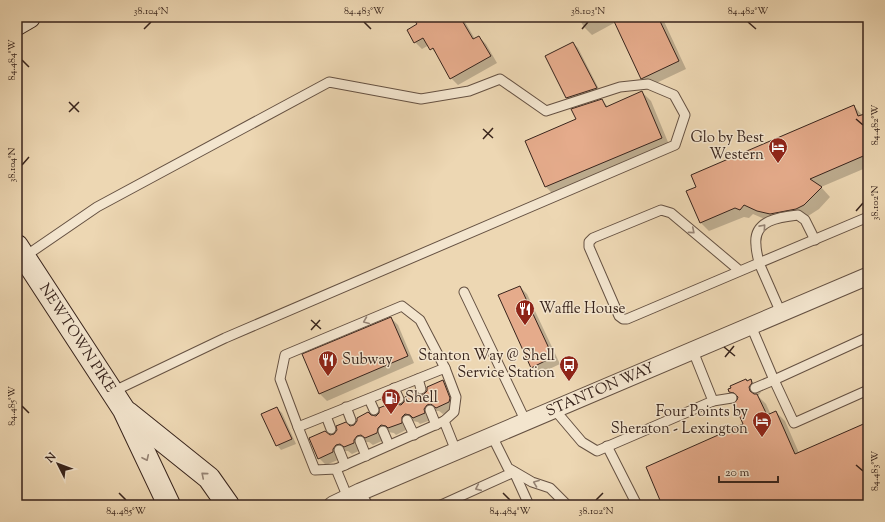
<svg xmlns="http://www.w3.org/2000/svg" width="885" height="522" viewBox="0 0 885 522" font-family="'Sorts Mill Goudy',serif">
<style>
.shadow{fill:#0003}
.building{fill:#e5ab8b;stroke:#38241c}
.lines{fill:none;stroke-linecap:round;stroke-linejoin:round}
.lane-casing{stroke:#655142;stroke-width:11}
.street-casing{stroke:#655142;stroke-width:19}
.secondary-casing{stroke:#38241c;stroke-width:24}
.lane{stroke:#f3e5ce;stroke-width:9}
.street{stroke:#f3e5ce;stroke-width:17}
.secondary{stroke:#f3e5ce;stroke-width:22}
.oneway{stroke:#968475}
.ticks{fill:none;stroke:#38241c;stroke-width:1.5}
.labels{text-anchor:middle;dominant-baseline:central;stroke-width:3;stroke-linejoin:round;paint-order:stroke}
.poi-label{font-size:15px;fill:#38241c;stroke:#f3e5ce;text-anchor:end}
.street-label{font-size:15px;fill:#38241c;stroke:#f3e5ce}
.neatline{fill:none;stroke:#38241c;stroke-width:1.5}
.ticks-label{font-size:10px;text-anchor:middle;fill:#38241c}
</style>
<rect width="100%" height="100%" fill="#edd7b3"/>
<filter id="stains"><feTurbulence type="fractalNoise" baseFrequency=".005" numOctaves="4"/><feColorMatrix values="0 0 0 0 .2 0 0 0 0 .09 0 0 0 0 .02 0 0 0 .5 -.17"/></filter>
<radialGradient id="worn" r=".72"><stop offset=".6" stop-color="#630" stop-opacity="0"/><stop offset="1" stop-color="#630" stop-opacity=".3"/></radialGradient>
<g class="shadow">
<polygon points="414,17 462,17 475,39 479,37 486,44 497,63 458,85 451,78 438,56 429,45 422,49 415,42 418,25"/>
<polygon points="578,17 662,17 686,69 650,86 642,78 616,22 592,35 584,27"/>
<polygon points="573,43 578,48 601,93 571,103 566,98"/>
<polygon points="642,92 651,101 670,147 555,196 546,187 527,141 577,120 602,100 608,107"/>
<polygon points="854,106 862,115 868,114 868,167 821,187 830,197 819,209 805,218 781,223 767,220 753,214 749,218 744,217 709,231 700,222"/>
<polygon points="520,287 527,294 560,364 539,374 532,367"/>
<polygon points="391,318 398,325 414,363 327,401 320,394 304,355"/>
<polygon points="746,380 748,382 751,380 759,389 761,392 758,396 766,404 771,415 776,412 785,421 799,453 868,423 868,505 664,505 745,424 738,400 730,392"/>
<polygon points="443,381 450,388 456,409 443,414 439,411 435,411 431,420 420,424 418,422 412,421 408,429 396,435 394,433 388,432 385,435 384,440 373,445 369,442 365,442 361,450 352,454 348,451 344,451 340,459 326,465 319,458 329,436 334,435 349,427 354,426 371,416 376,417 396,405 401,406 419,396 424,396"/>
<polygon points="277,408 282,413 296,444 281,450 277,445"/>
</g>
<g class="building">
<polygon points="412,17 460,17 473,39 479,36 491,56 450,79 433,48 430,50 423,38 414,43 407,30 417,24"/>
<polygon points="612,17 658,17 679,61 641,79"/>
<polygon points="573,42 597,88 566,98 545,56"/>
<polygon points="642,91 662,138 545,187 525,141 576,119 571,109 602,99 606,107"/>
<polygon points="854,105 858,116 868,113 868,154 810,179 822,187 804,205 796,209 770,214 757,211 744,205 740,210 735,208 700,223 686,191 696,187 691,175"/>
<polygon points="520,286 553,357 531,368 498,295"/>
<polygon points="391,317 408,356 319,394 302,354"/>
<polygon points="746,379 747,381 751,379 752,383 749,387 750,391 754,394 757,394 767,415 776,411 795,454 868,422 868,505 662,505 646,467 743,424 734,403 737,400 738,397 734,393 729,392 728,389 731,388 730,386"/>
<polygon points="443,380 450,398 449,402 436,408 431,404 427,405 424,409 425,413 413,418 410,415 405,414 402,417 402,423 388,428 386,426 381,425 378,428 377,433 365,438 361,435 357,436 354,440 354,443 344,447 340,444 336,445 333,449 333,452 318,459 309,438 325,431 330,435 334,434 337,430 336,426 346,422 350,426 354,425 357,421 357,418 368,412 371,415 376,416 379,413 379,408 394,402 396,404 401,405 404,402 405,397 416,392 419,395 423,395 427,391 427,387"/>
<polygon points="277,407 292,439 276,446 261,414"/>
</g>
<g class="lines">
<defs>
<g id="lane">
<polyline points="24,257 97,207 329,82 421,99 469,91 500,79 546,111 620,87 648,84 674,95 685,115 675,145 225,338 112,392"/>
<path d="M740 271 671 213 661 210 593 238 589 242V247L619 316 623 319H627L759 263C758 257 756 251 756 245 753 220 780 217 798 215L805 220 815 240"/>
<polyline points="464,292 526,422"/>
<polyline points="781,313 759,263 868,217"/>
<polyline points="751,326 774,380 755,388"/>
<polyline points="868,337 774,380 794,423 868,390"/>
<polyline points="418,379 421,389"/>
<polyline points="394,388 399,399"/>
<polyline points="369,399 374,410"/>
<polyline points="713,401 732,398"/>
<polyline points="346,407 351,420"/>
<polyline points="554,409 582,442 597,451 713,401 693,351"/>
<polyline points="430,410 436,425"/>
<polyline points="326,416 331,429"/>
<polyline points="407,420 414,435"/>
<polyline points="298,427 280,379 285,355 402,306 420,320 445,368"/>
<polyline points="383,431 389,445"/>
<polyline points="492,436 508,468 532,482 550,488 567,505"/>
<polyline points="360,441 366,456"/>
<polyline points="607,446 637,505"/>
<polyline points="339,450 345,465"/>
<polyline points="336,469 444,421"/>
<polyline points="360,492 368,505"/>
<polyline points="348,498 336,469 315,470 298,427 445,368 456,397 454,412 444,421 456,451"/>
<polyline points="441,505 514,472 529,505"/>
</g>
<g id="street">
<path id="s1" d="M333 505 360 492 868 276"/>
</g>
<g id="secondary">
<polyline points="17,24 29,17"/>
<path id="s2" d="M17 246 124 410 169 505"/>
<polyline points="128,413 209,478 228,505"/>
</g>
</defs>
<use href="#lane" class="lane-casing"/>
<use href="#street" class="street-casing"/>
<use href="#secondary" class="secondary-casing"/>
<use href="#lane" class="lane"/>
<use href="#street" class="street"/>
<use href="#secondary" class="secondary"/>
</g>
<defs><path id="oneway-chevron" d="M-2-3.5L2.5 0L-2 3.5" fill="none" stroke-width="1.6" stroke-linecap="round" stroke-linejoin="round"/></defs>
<g class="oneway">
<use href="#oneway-chevron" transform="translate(763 227) rotate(-48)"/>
<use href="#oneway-chevron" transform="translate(692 231) rotate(40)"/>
<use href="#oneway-chevron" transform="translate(366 321) rotate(158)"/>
<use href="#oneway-chevron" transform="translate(146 458) rotate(65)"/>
<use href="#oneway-chevron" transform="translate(204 475) rotate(-140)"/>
<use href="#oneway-chevron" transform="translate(536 483) rotate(-159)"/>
<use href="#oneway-chevron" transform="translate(478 488) rotate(156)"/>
</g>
<path class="ticks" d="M364 22 371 29M748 22 756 29M144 29 151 22M582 29 588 22M22 60 29 67M69 102 79 112M69 112 79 102M856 119 863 125M483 129 493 138M483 139 493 128M22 165 29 157M856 211 863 203M311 320 321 329M311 330 320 320M724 347 735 356M725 357 734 346M22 406 29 413M856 465 863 471M119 493 126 500M503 493 510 500M596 500 603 493"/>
<defs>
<symbol id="hotel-pin" viewBox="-11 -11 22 30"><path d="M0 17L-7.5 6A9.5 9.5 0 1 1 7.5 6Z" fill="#8f2418" stroke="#f3e5ce"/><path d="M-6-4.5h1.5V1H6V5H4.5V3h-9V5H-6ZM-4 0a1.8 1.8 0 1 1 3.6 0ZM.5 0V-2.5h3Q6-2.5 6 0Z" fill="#fff"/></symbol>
<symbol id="restaurant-pin" viewBox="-11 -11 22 30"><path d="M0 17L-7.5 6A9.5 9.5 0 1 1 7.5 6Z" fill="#8f2418" stroke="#f3e5ce"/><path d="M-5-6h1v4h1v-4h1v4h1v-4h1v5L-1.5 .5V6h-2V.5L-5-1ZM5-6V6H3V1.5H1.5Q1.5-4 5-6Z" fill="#fff"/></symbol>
<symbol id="bus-pin" viewBox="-11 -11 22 30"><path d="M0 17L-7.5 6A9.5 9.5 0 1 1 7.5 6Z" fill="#8f2418" stroke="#f3e5ce"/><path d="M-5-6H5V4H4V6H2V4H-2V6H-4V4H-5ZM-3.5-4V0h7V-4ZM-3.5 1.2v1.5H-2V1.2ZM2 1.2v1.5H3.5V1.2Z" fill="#fff"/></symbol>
<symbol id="fuel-pin" viewBox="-11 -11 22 30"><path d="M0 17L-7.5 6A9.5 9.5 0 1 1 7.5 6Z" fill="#8f2418" stroke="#f3e5ce"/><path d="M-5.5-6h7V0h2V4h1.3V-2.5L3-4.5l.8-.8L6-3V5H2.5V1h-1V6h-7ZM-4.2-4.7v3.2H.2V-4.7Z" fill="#fff"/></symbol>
</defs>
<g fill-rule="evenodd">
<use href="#hotel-pin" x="767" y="136" width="22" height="30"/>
<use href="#restaurant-pin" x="514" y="298" width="22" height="30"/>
<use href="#restaurant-pin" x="317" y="349" width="22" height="30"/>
<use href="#bus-pin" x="558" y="354" width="22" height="30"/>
<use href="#fuel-pin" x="380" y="387" width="22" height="30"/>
<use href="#hotel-pin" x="751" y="410" width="22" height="30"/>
</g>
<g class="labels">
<g class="poi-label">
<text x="764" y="138">Glo by Best<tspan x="764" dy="17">Western</tspan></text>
<text x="539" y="309" text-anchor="start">Waffle House</text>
<text x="555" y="356">Stanton Way @ Shell<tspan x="555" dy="17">Service Station</tspan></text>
<text x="342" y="360" text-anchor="start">Subway</text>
<text x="405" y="398" text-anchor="start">Shell</text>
<text x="748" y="412">Four Points by<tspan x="748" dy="17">Sheraton - Lexington</tspan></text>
</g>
<g class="street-label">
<text stroke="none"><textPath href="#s2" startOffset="110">NEWTOWN PIKE</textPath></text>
<text stroke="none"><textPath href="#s1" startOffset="291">STANTON WAY</textPath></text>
</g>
</g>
<rect width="885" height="522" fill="none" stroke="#edd7b3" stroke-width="44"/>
<g transform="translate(58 464) rotate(312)" stroke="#f3e5ce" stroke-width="3" paint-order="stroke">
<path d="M0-3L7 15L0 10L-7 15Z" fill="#38241c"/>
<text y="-6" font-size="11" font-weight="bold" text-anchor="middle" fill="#38241c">N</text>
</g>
<path d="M719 476v6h59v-6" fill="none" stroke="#38241c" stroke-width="2"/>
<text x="725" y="476" font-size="12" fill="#38241c" stroke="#f3e5ce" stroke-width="3" paint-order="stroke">20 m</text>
<rect x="22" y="22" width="841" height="478" class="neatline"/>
<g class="ticks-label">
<text x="151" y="14">38.104°N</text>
<text x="364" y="14">84.483°W</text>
<text x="588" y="14">38.103°N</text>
<text x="748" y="14">84.482°W</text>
<text transform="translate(11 60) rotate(-90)" y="4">84.484°W</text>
<text transform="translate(874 125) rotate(-90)" y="4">84.482°W</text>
<text transform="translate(11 165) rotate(-90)" y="4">38.104°N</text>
<text transform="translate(874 203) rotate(-90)" y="4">38.102°N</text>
<text transform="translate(11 406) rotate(-90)" y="4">84.485°W</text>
<text transform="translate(874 471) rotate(-90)" y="4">84.483°W</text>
<text x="126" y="514">84.485°W</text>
<text x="510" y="514">84.484°W</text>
<text x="596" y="514">38.102°N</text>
</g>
<rect width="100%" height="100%" filter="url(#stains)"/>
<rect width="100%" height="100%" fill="url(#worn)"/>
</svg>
